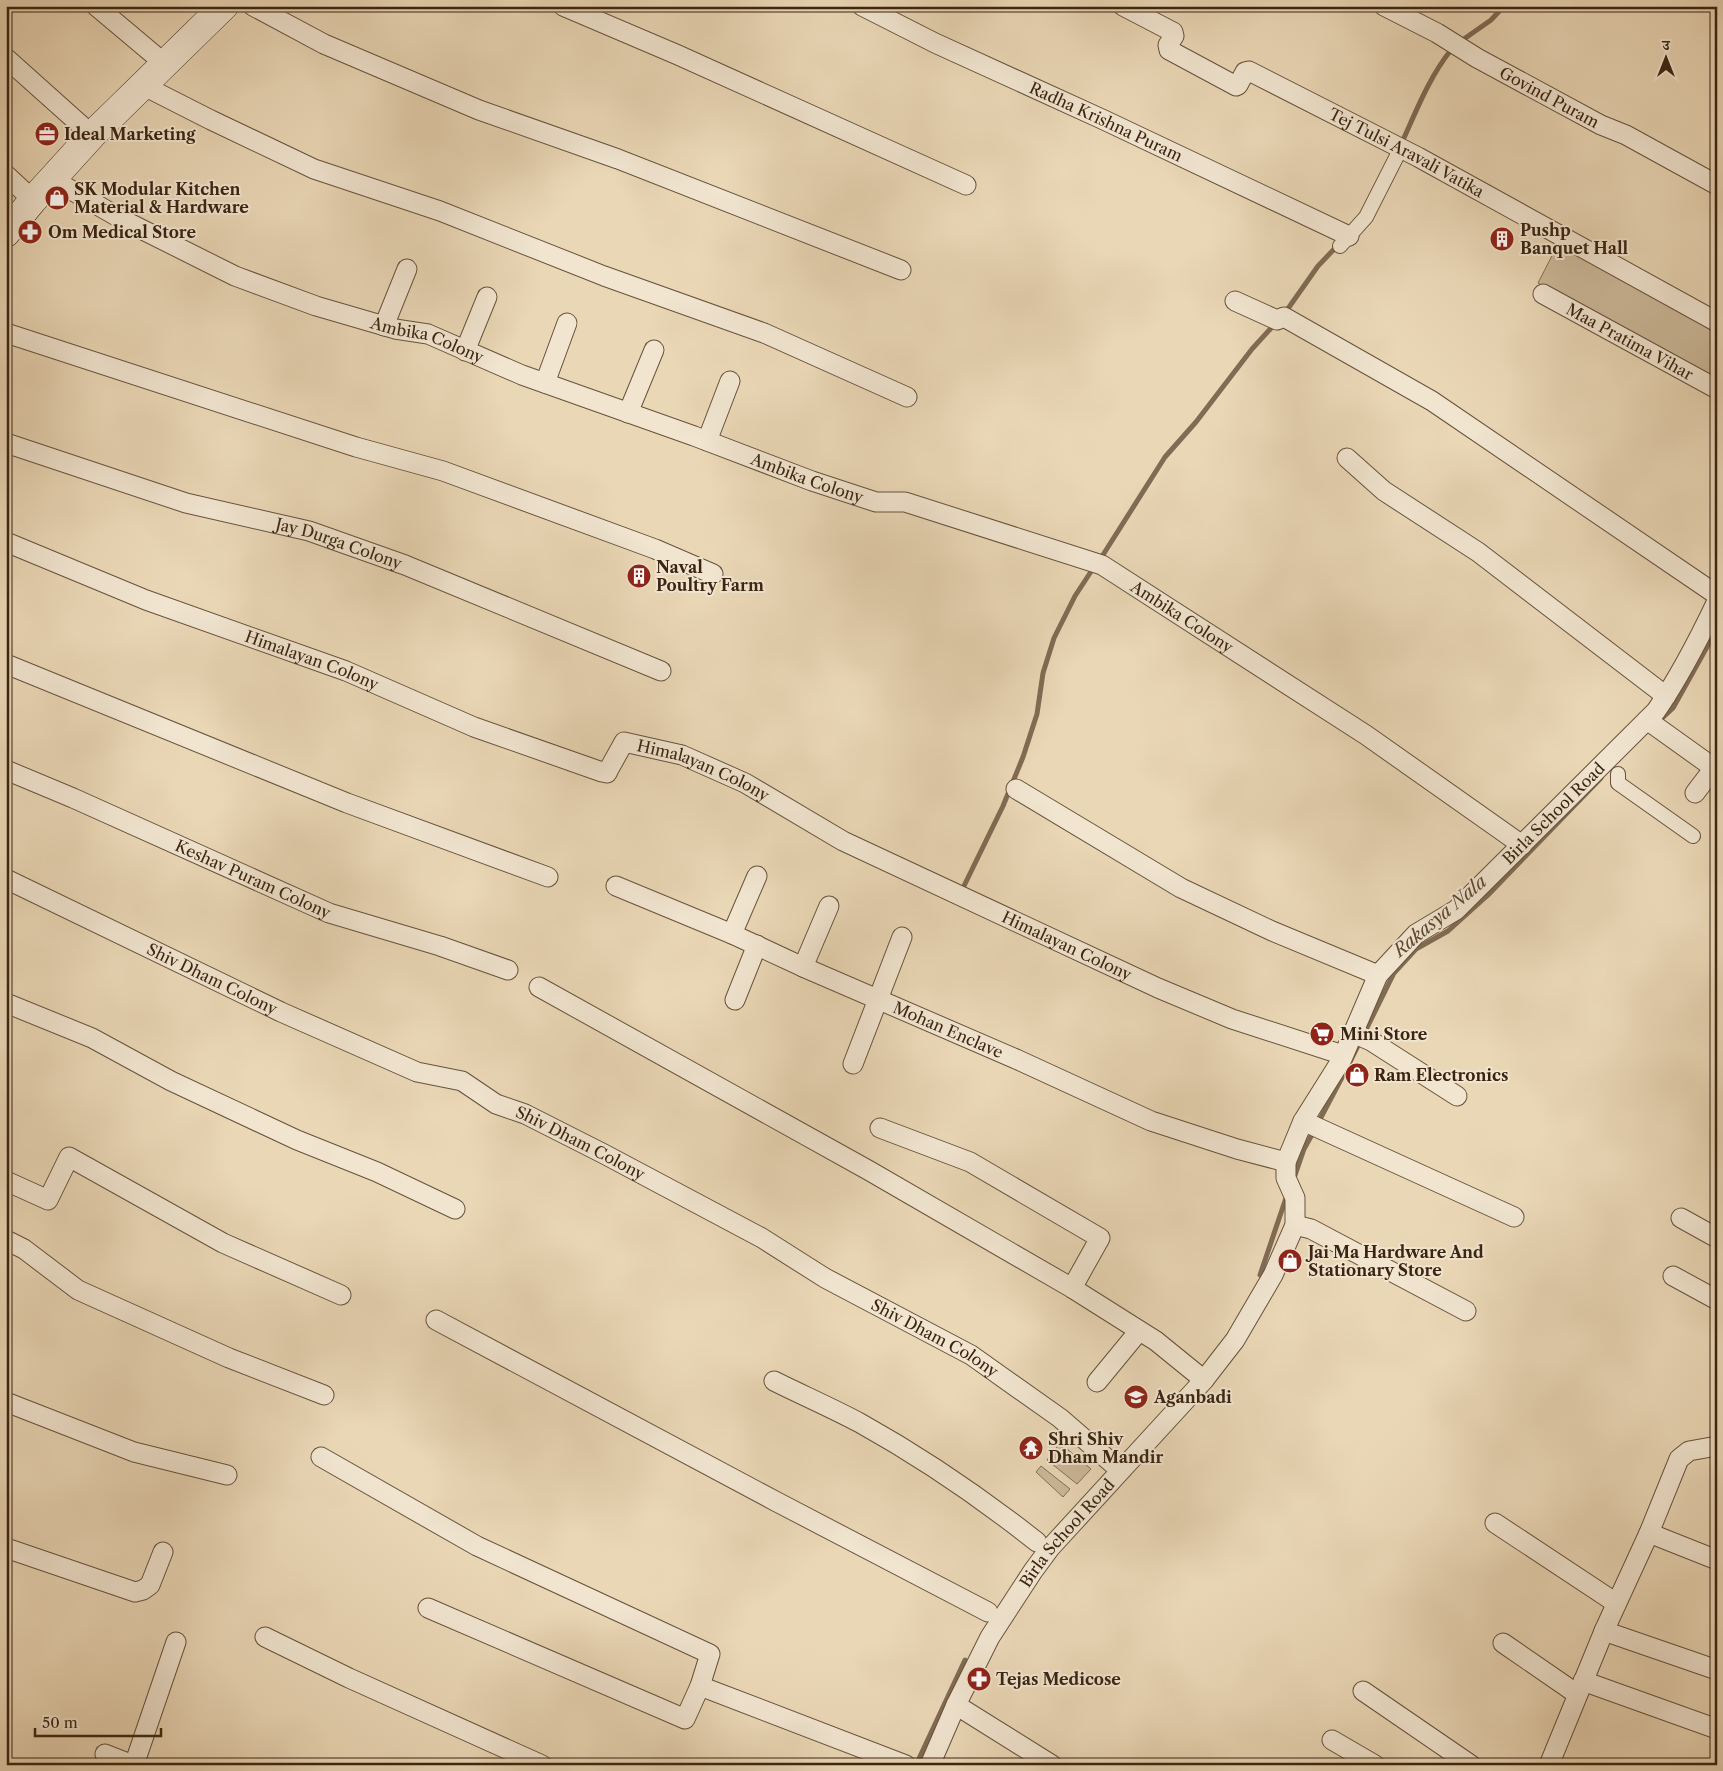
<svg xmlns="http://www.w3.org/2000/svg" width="1723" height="1771" viewBox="0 0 1723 1771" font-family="'Libre Caslon Text','Noto Serif Devanagari',serif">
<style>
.green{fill:#ccb99a;stroke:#846f56}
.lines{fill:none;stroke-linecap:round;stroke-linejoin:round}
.stream{stroke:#806b53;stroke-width:5}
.pedestrian-casing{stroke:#67523b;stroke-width:16}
.minor-casing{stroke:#67523b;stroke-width:21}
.secondary-casing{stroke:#3b2512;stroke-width:29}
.pedestrian{stroke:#f1e5d0;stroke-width:14}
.minor{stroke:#f1e5d0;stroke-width:19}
.secondary{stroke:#f1e5d0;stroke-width:28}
.labels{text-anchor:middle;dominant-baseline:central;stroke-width:4;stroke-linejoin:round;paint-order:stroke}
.street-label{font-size:16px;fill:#3b2512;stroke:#f1e5d0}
.poi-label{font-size:16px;font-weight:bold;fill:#3b2512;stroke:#f1e5d0;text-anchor:start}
.water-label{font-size:18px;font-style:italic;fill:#5e4832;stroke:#f1e5d0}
</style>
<rect width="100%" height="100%" fill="#ead7b6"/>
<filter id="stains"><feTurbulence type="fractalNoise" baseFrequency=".004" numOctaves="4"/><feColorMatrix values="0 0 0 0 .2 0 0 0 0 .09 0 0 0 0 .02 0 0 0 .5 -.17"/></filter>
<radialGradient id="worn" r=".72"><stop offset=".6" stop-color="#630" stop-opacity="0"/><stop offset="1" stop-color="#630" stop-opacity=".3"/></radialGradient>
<g class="green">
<polygon points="1559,242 1717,325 1717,373 1713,380 1538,283"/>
<polygon points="1060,1443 1091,1469 1077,1484 1047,1460"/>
<polygon points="1041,1466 1070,1489 1063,1497 1036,1472"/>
</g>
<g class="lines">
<g class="stream">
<polyline points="1464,39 1491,20 1504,6"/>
<path d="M1403 140C1417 109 1430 76 1451 50"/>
<polyline points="1287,310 1318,266 1338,245"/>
<polyline points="1101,558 1165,457 1196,422 1252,349 1273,326"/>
<polyline points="1657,723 1673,708 1717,629"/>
<polyline points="962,890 1003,806 1023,757 1037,714 1043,673 1054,638 1075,596 1094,567"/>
<polyline points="1318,1123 1347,1068 1394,973 1416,949 1448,931 1488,895 1601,778"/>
<polyline points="1294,1178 1304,1149 1314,1131"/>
<polyline points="1260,1275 1287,1195"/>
<polyline points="916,1765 965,1660"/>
</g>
<defs>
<g id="pedestrian">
<polyline points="1340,246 1366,217 1401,148"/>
<polyline points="1618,774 1618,783 1693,836"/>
</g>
<g id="minor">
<polyline points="96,6 165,64"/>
<polyline points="253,6 324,44 479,110 618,159 901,270"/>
<polyline points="563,6 678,55 966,185"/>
<path id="s1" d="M862 6 935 43 1104 120 1349 236"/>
<path id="s2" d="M1123 6 1173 32 1174 36 1168 45 1169 50 1236 86 1238 85 1245 72 1249 71 1418 157 1717 322"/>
<path id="s3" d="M1384 6 1437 33 1477 58 1601 125 1626 135 1717 185"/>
<polyline points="6,58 92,135"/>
<polyline points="142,85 211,120 314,169 440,211 604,276 764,333 907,397"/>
<polyline points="6,175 33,200"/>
<path id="s4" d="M52 179 125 221 235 276 316 306 395 329 428 334 522 375 694 436 812 481 876 502H905L1102 565 1366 735 1522 845"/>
<path id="s5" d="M1543 294 1717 389"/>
<polyline points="1235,301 1277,320 1284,317 1432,401 1717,595"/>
<polyline points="384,326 407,269"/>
<polyline points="6,333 356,447 443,471 655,549 713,574"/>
<polyline points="465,351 487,297"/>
<polyline points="545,383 567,323"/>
<polyline points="628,413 654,350"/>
<polyline points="707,441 730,381"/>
<path id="s6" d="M6 443 186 503 309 531 405 565 661 671"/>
<polyline points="1347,458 1384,491 1478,552 1666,696"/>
<path id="s7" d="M6 542 146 600 346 671 474 727 602 772 607 773 609 769 624 742 682 755 745 783 843 841 1158 988 1232 1019 1343 1055"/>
<polyline points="6,664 347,803 548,877"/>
<polyline points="1647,720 1714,768 1695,793"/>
<path id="s8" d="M6 770 73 798 329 913 440 946 508 970"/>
<polyline points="1016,789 1181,888 1272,931 1378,975"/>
<path id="s9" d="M6 879 281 1012 417 1072 462 1081 496 1104 525 1114 604 1154 762 1238 825 1278 971 1355 1060 1418 1120 1470"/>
<path id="s10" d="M616 886 732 934 803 967 1016 1059 1151 1121 1237 1149 1286 1162"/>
<polyline points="732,934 757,876"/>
<polyline points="803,967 829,906"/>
<polyline points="539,987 868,1170 1072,1288 1156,1341 1204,1380"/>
<polyline points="735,1000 757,945"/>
<polyline points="6,1003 92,1038 171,1081 297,1140 377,1172 455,1209"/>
<polyline points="1353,1033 1371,1041 1457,1096"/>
<polyline points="853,1064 902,937"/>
<polyline points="1303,1121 1514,1217"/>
<polyline points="880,1128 970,1162 1100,1238 1072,1288"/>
<polyline points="6,1181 48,1200 69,1157 223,1243 341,1295"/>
<polyline points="1681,1218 1717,1238"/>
<polyline points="1295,1225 1311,1229 1466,1311"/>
<polyline points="6,1240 24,1249 78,1290 229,1358 324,1395"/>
<polyline points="1673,1276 1717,1300"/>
<polyline points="436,1320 777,1502 988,1612"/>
<path d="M774 1381C802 1395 832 1408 860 1423 923 1458 980 1497 1037 1542"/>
<polyline points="1097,1382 1139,1331"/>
<polyline points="6,1402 134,1452 227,1475"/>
<polyline points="321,1457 477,1546 710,1654 700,1686 685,1719 428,1608"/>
<polyline points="1495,1523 1616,1603"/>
<polyline points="1649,1533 1717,1560"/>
<polyline points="6,1548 135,1592 143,1590 150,1585 163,1552"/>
<polyline points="1604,1631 1717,1670"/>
<polyline points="265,1637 349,1678 542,1765"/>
<polyline points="1503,1643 1577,1694"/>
<polyline points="1583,1681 1717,1729"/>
<polyline points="700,1686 906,1765"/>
<polyline points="1363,1691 1471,1765"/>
<polyline points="956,1705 1052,1765"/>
<polyline points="1332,1740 1375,1765"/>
<polyline points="105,1754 133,1765"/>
<polyline points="134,1765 176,1642"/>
<path id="s11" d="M930 1765 956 1705 990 1637 1033 1571 1050 1548 1204 1380 1235 1340 1273 1275 1295 1225V1198L1286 1178V1162L1303 1121 1342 1059 1378 975 1416 934 1456 910 1656 711C1680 676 1699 639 1717 601"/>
<polyline points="1549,1765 1604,1631 1649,1533 1679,1459 1689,1451 1717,1446"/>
</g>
<polyline id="secondary" points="6,233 33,200 92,135 224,6"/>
</defs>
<use href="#pedestrian" class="pedestrian-casing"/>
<use href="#minor" class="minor-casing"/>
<use href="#secondary" class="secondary-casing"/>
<use href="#pedestrian" class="pedestrian"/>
<use href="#minor" class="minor"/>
<use href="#secondary" class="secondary"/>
</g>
<defs>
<symbol id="office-disc" viewBox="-11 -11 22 22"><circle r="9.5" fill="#8f2418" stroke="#f1e5d0"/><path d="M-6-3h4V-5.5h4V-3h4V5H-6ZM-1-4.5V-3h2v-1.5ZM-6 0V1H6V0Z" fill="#fff"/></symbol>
<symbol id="shop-disc" viewBox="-11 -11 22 22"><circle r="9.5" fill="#8f2418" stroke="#f1e5d0"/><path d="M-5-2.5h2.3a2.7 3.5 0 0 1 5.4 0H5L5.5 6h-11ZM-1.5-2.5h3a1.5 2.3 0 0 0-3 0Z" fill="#fff"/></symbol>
<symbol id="pharmacy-disc" viewBox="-11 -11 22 22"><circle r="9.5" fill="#8f2418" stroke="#f1e5d0"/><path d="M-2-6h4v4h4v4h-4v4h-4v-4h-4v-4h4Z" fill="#fff"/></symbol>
<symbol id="building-disc" viewBox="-11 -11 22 22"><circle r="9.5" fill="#8f2418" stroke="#f1e5d0"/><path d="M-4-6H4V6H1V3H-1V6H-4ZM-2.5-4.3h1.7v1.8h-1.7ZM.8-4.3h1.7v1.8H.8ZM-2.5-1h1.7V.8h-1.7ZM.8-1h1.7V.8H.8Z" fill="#fff"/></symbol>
<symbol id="supermarket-disc" viewBox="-11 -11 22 22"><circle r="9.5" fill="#8f2418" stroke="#f1e5d0"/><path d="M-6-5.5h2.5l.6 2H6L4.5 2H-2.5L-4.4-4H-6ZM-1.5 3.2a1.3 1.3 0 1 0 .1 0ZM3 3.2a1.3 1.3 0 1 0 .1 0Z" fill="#fff"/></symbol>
<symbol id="school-disc" viewBox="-11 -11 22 22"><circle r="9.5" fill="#8f2418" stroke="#f1e5d0"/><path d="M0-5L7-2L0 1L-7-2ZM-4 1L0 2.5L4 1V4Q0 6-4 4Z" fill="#fff"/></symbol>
<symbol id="temple-disc" viewBox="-11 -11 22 22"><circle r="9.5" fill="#8f2418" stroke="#f1e5d0"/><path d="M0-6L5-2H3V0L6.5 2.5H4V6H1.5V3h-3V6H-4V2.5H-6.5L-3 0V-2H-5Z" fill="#fff"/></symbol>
</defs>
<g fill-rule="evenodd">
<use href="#office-disc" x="33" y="120" width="28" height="28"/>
<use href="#shop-disc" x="43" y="184" width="28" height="28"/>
<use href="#pharmacy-disc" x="16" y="218" width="28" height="28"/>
<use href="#building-disc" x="1488" y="225" width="28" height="28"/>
<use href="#building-disc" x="625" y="562" width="28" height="28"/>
<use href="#supermarket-disc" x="1308" y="1020" width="28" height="28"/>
<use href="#shop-disc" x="1343" y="1061" width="28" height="28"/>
<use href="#shop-disc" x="1276" y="1247" width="28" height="28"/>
<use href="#school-disc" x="1122" y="1383" width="28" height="28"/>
<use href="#temple-disc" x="1017" y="1434" width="28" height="28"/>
<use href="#pharmacy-disc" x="965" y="1665" width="28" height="28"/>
</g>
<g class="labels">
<g class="street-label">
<text stroke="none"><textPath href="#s3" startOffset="189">Govind Puram</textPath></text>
<text stroke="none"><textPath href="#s1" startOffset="270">Radha Krishna Puram</textPath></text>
<text stroke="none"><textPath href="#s2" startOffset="351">Tej Tulsi Aravali Vatika</textPath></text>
<text stroke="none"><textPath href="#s4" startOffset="410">Ambika Colony</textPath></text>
<text stroke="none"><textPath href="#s5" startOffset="99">Maa Pratima Vihar</textPath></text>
<text stroke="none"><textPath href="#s4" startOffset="815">Ambika Colony</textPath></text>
<text stroke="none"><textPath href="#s6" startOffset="348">Jay Durga Colony</textPath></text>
<text stroke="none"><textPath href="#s4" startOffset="1219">Ambika Colony</textPath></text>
<text stroke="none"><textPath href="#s7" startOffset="328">Himalayan Colony</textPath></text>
<text stroke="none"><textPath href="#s7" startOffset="764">Himalayan Colony</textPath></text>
<text stroke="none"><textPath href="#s11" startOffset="1171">Birla School Road</textPath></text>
<text stroke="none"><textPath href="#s8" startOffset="270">Keshav Puram Colony</textPath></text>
<text stroke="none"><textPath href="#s7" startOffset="1169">Himalayan Colony</textPath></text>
<text stroke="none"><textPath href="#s9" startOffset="229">Shiv Dham Colony</textPath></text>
<text stroke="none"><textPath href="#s10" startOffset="362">Mohan Enclave</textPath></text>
<text stroke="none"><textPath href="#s9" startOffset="634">Shiv Dham Colony</textPath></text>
<text stroke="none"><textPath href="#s9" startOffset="1039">Shiv Dham Colony</textPath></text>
<text stroke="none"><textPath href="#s11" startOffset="271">Birla School Road</textPath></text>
</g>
<g class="poi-label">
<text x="64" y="134">Ideal Marketing</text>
<text x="74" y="189">SK Modular Kitchen<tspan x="74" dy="18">Material &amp; Hardware</tspan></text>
<text x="1520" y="230">Pushp<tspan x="1520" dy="18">Banquet Hall</tspan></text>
<text x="48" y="232">Om Medical Store</text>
<text x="656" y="567">Naval<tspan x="656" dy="18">Poultry Farm</tspan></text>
<text x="1340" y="1034">Mini Store</text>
<text x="1374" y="1075">Ram Electronics</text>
<text x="1308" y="1252">Jai Ma Hardware And<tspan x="1308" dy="18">Stationary Store</tspan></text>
<text x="1154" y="1397">Aganbadi</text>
<text x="1048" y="1439">Shri Shiv<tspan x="1048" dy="18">Dham Mandir</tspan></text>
<text x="996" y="1679">Tejas Medicose</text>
</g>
<g class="water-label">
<text transform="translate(1440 916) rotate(-40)">Rakasya Nala</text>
</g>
</g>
<rect width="1723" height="1771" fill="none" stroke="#ead7b6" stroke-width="25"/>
<rect x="8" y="8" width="1708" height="1756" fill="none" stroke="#3b2512" stroke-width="2.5"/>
<rect x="12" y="12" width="1698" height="1746" fill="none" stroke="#3b2512"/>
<g transform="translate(1666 58)" stroke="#f1e5d0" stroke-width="4" paint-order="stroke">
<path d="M0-4L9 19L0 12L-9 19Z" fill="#3b2512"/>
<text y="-8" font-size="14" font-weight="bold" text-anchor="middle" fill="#3b2512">उ</text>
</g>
<path d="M35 1728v8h126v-8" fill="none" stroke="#3b2512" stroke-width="2.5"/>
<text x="42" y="1728" font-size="15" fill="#3b2512" stroke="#f1e5d0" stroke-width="4" paint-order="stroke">50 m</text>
<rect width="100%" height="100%" filter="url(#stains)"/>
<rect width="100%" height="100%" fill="url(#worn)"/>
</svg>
